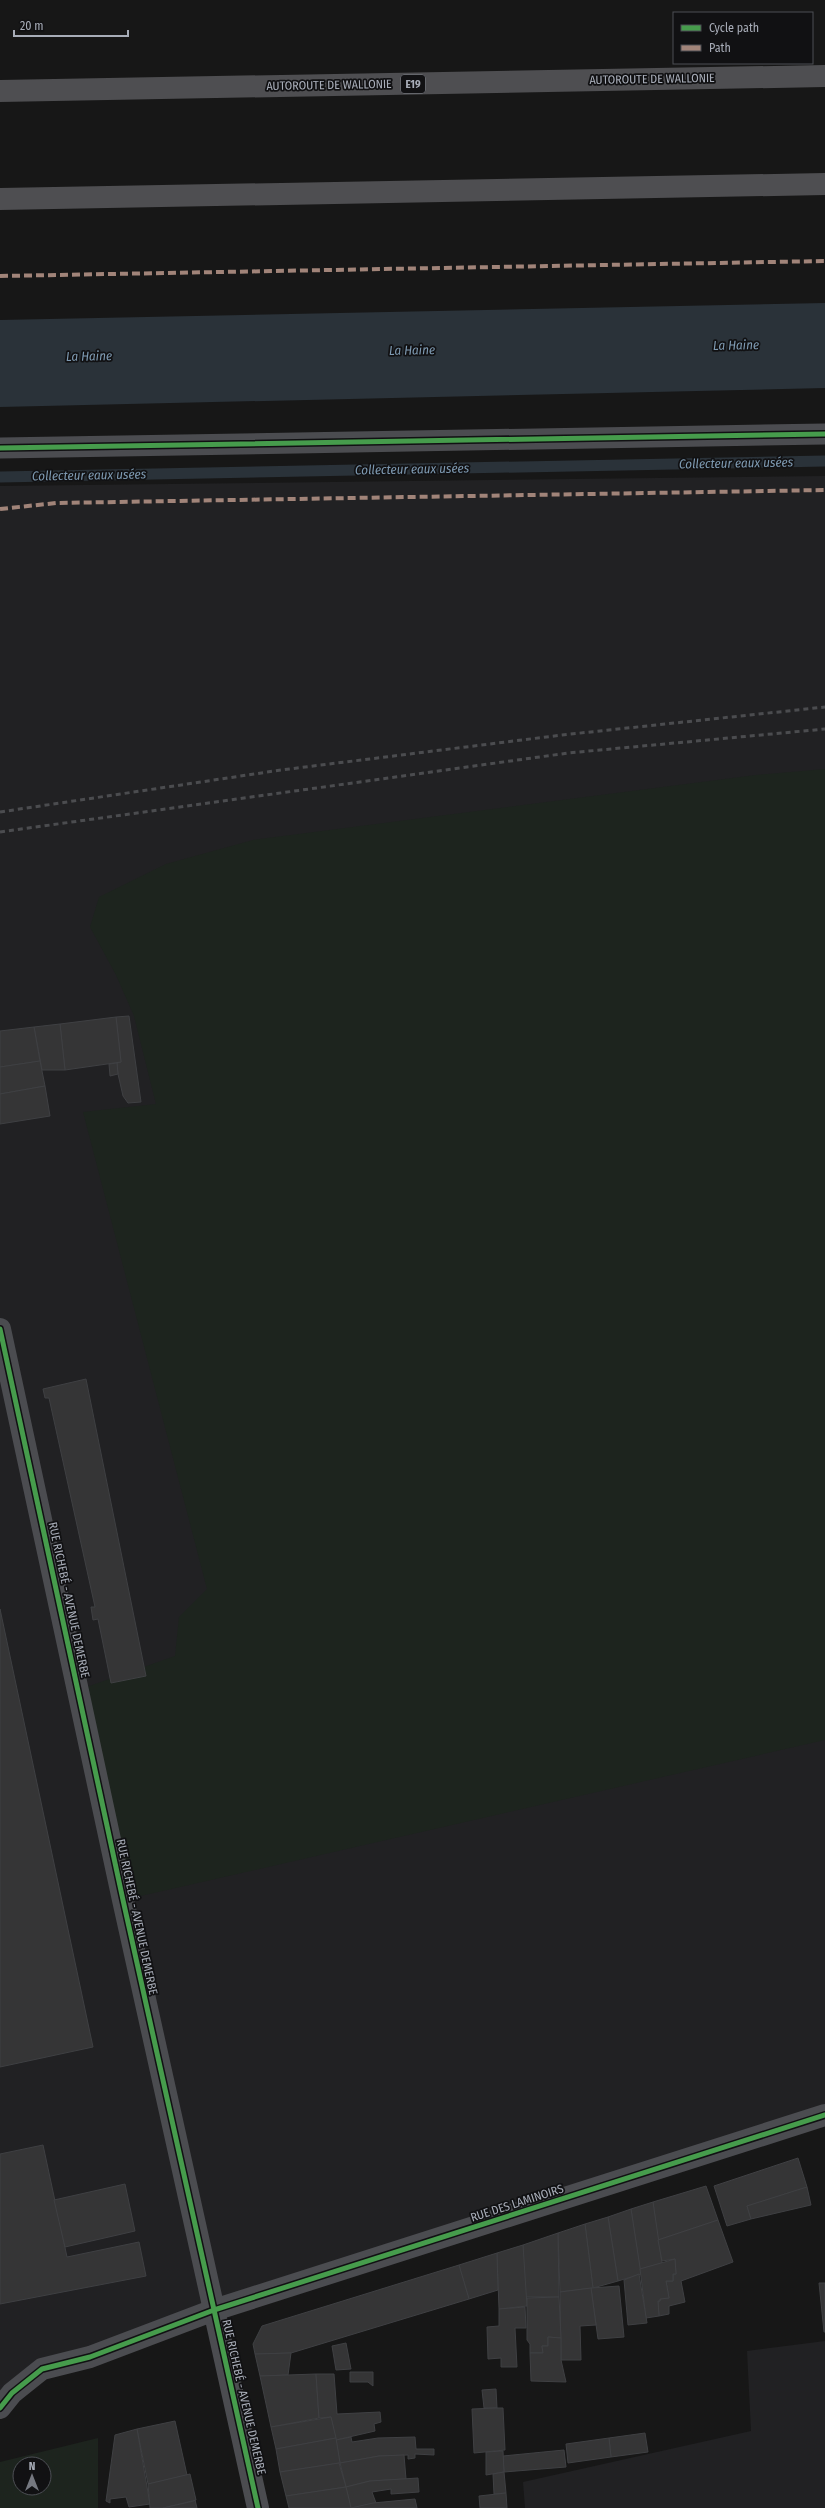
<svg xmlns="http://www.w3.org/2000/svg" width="825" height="2508" viewBox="0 0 825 2508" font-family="'Fira Sans Condensed',sans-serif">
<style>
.built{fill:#212123}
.green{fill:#1d241e;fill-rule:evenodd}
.water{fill:#2a3239}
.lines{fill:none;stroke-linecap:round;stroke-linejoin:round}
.stream{stroke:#2a3239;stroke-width:11}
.building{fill:#353536;stroke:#3f4043}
.service{stroke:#4b4c50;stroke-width:21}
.minor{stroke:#4b4c50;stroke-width:22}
.motorway{stroke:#4e4e51;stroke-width:22}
.rail{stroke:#4b4c4f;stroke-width:3;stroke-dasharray:5 4;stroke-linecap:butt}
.quiet{stroke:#a18479;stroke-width:4;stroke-dasharray:8 4;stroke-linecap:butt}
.cycleway-casing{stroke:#111113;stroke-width:8}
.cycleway{stroke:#469c4c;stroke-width:5}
.labels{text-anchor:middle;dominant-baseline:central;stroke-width:3.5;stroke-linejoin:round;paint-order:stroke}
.shield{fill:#111113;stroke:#7b7e86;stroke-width:1}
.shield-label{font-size:11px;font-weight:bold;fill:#a8adb8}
.street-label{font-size:12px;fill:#a8adb8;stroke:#111113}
.water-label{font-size:13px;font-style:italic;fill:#7f9bb3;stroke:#111113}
</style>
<rect width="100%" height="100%" fill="#171717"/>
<g class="built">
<polygon points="825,476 825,2115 42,2369 0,2408 0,486"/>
<polygon points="825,2341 825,2508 525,2508 523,2482 751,2431 747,2351"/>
</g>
<g class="green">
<polygon points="825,769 825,1740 123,1900 78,1690 175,1656 179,1617 207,1589 83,1112 156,1104 134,1016 116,975 90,927 99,897 166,864 253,840 756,775"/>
<path d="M98 2438V2508H0V2462ZM20 2464H44V2488H20Z"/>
</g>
<polygon class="water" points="825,303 825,388 0,407 0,320"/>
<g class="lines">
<polyline class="stream" points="0,477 825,461"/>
</g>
<g class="building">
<polygon points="129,1016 141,1102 128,1103 123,1096 118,1074 117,1063 121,1062 116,1017"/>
<polygon points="116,1017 121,1062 65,1070 60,1024"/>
<polygon points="60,1024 65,1070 42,1070 34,1027"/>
<polygon points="34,1027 40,1061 0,1067 0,1031"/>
<polygon points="40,1061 45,1086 0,1094 0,1067"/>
<polygon points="117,1063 118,1074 110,1076 109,1064"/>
<polygon points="45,1086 50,1116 0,1124 0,1094"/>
<polygon points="86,1379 146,1676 111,1683 98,1619 93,1620 91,1607 95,1607 49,1398 45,1398 43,1389"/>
<polygon points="0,1609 93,2047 0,2067"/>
<polygon points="43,2145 67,2257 139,2242 146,2276 0,2304 0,2154"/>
<polygon points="798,2158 807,2187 747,2206 751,2219 727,2226 714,2186"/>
<polygon points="125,2184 135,2231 65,2247 54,2200"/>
<polygon points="706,2186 718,2220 658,2240 653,2202"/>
<polygon points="807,2187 811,2205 751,2219 747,2206"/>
<polygon points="653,2202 662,2263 640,2269 631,2209"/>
<polygon points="631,2209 641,2274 618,2281 608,2217"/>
<polygon points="608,2217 618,2281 593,2288 585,2224"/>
<polygon points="718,2220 733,2262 681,2281 685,2302 669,2306 669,2314 659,2316 658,2301 660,2301 660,2299 669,2298 666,2281 673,2281 673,2274 676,2274 675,2259 662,2261 658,2240"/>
<polygon points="585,2224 593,2288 560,2292 558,2233"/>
<polygon points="558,2233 559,2297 525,2297 523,2245"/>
<polygon points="523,2245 527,2306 499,2309 497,2253"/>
<polygon points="497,2253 498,2290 469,2299 459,2265"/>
<polygon points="675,2259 676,2274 673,2274 673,2281 666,2281 669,2298 660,2299 660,2301 658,2301 659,2316 646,2318 640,2269"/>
<polygon points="459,2265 469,2299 291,2353 255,2354 253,2344 262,2326"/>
<polygon points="639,2274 647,2323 628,2325 624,2280"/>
<polygon points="819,2283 825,2283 825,2332 824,2332"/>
<polygon points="619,2286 624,2337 598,2339 591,2288"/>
<polygon points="591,2288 596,2325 580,2326 581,2360 561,2360 560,2292"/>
<polygon points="559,2297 561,2338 548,2337 548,2346 542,2346 543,2353 530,2353 530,2344 527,2340 527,2298"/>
<polygon points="525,2307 526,2328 515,2328 517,2367 501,2367 501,2358 488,2359 487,2327 499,2326 499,2309"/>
<polygon points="548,2337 561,2338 561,2360 566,2382 531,2381 530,2353 543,2353 542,2346 548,2346"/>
<polygon points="346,2343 351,2369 336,2370 332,2346"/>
<polygon points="291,2353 288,2375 260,2376 255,2354"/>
<polygon points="350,2372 373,2372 373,2386 368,2382 350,2382"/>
<polygon points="316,2374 319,2418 271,2427 260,2376"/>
<polygon points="316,2374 334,2374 337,2414 380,2412 381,2422 374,2424 375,2431 336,2440 331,2417 319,2418"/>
<polygon points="496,2389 497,2408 484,2408 482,2390"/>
<polygon points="497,2408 503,2408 505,2450 474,2453 472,2409"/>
<polygon points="331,2417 336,2438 276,2449 271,2427"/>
<polygon points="175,2421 187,2475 148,2484 137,2429"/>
<polygon points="137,2429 150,2504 129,2507 126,2497 110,2499 110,2503 106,2501 115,2435"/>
<polygon points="645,2433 648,2452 611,2457 609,2438"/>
<polygon points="351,2437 352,2442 378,2438 415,2437 416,2449 434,2449 434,2455 415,2454 415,2458 408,2459 408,2455 379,2456 340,2463 336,2440"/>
<polygon points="336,2438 340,2463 280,2472 276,2449"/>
<polygon points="609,2438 611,2457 568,2463 566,2444"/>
<polygon points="564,2450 566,2467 504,2472 503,2456"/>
<polygon points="503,2451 504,2472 486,2475 486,2452"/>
<polygon points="404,2455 406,2479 370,2481 346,2487 340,2463 379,2456"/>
<polygon points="339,2463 346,2487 286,2496 280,2472"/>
<polygon points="504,2472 506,2493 494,2494 493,2474"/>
<polygon points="190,2474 196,2500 163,2508 150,2508 148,2484"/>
<polygon points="418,2478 419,2492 391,2494 391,2489 372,2492 376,2503 351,2508 346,2487 370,2481"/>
<polygon points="346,2487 351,2508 289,2508 286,2496"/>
<polygon points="506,2493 507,2508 480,2508 479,2496"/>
<polygon points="415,2499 417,2508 351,2508 373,2503"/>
<polygon points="195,2500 197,2508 163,2508 194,2501"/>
</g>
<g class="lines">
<polyline class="service" points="0,448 825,434"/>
<g class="minor">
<polyline points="0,1329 123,1900 258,2508"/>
<polyline points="0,2408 12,2393 42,2369 90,2357 214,2310 825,2115"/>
</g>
<g class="motorway">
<polyline points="0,91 825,76"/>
<polyline points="0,199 825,184"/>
</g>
<g class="rail">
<polyline points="0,812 281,770 562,735 825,707"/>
<polyline points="0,832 568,753 825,729"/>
</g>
<g class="quiet">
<polyline points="0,276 825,261"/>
<polyline points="0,509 56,503 825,490"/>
</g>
<defs>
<g id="cycleway">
<polyline points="0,448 825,434"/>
<polyline points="0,1329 123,1900 258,2508"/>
<polyline points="0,2408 12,2393 42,2369 90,2357 214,2310 825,2115"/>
</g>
</defs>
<use href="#cycleway" class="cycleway-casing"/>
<use href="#cycleway" class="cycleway"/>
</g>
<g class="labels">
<rect class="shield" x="401" y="75" width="24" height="18" rx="3"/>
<g class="shield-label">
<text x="413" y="84">E19</text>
</g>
<g class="street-label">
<text transform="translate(652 79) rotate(-1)">AUTOROUTE DE WALLONIE</text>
<text transform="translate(329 85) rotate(-1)">AUTOROUTE DE WALLONIE</text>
<text transform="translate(69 1600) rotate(78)">RUE RICHEBÉ - AVENUE DEMERBE</text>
<text transform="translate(137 1917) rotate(78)">RUE RICHEBÉ - AVENUE DEMERBE</text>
<text transform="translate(517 2203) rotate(-18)">RUE DES LAMINOIRS</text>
<text transform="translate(244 2397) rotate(77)">RUE RICHEBÉ - AVENUE DEMERBE</text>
</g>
<g class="water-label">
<text transform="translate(736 345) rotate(-1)">La Haine</text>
<text transform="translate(412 350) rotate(-1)">La Haine</text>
<text transform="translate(89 356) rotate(-1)">La Haine</text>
<text transform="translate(736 463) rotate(-1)">Collecteur eaux usées</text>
<text transform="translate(412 469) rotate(-1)">Collecteur eaux usées</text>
<text transform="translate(89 475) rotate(-1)">Collecteur eaux usées</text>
</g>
</g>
<rect x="673" y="12" width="140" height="52" fill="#111113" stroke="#4d4f55"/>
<rect x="681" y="25" width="20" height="6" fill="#469c4c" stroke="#4d4f55"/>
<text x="709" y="32" font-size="12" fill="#a8adb8">Cycle path</text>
<rect x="681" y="45" width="20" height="6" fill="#a18479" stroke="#4d4f55"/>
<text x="709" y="52" font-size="12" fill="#a8adb8">Path</text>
<g transform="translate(32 2476)"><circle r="19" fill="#111113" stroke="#4d4f55"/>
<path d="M0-3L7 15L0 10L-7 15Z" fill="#757880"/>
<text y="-6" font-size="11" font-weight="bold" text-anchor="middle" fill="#a8adb8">N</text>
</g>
<path d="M14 30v6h114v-6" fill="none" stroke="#a8adb8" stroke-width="2"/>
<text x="20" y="30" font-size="12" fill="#a8adb8" stroke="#111113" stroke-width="3" paint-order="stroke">20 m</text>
</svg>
